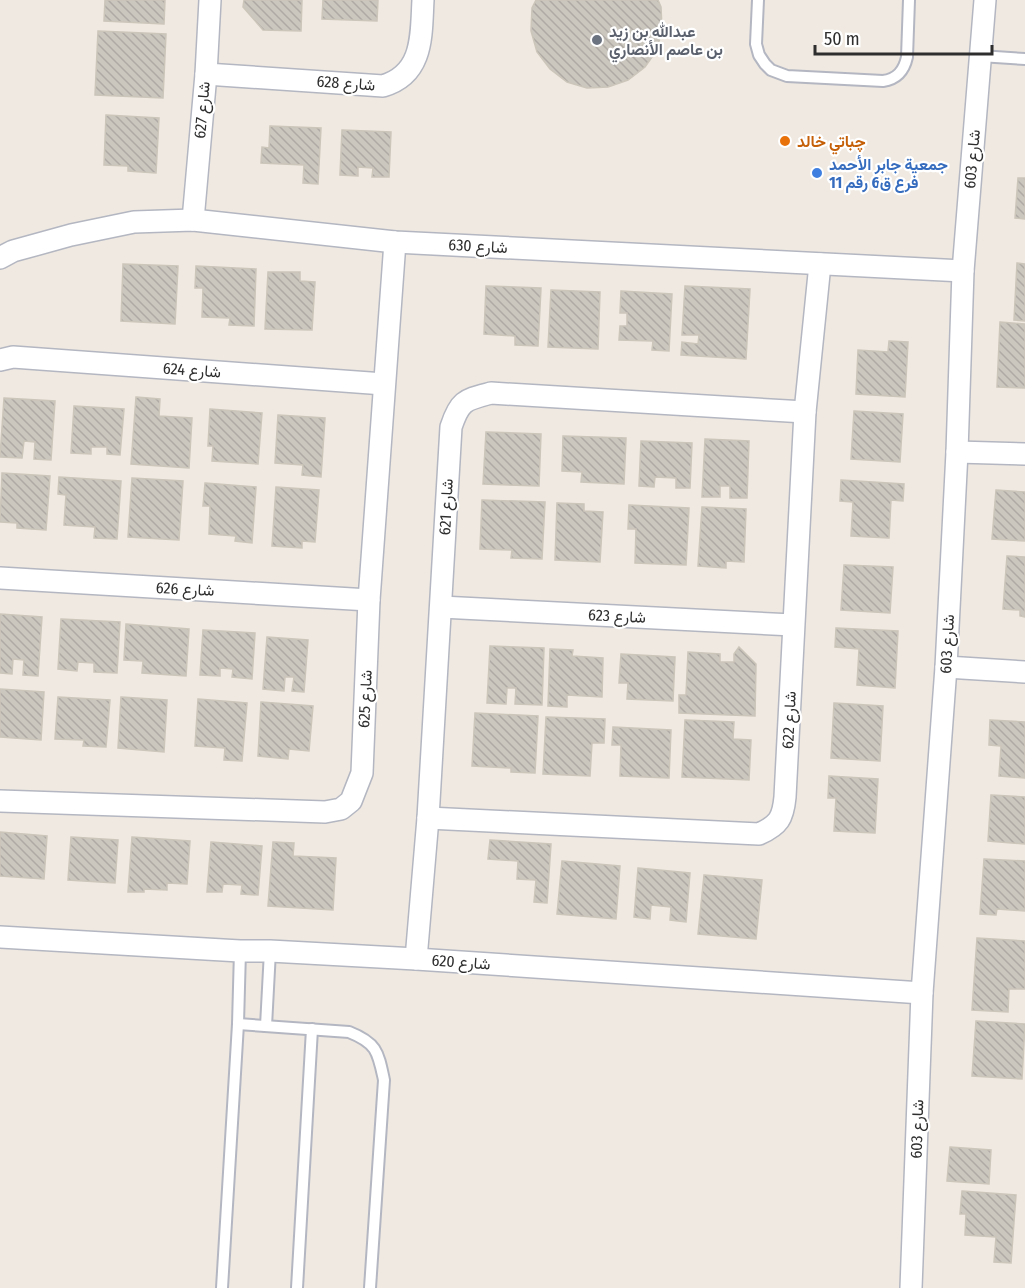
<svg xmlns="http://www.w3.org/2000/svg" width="1025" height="1288" viewBox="0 0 1025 1288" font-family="'Fira Sans Condensed',Vazirmatn,sans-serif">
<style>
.building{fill:url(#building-back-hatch);stroke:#cbc5ba;stroke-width:1.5}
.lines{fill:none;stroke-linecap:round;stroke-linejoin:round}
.lane-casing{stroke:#b4b7c1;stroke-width:14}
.street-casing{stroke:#b4b7c1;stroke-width:24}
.lane{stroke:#fff;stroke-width:10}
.street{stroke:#fff;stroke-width:21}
.worship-dot{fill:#6b7280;stroke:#fff;stroke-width:2}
.food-dot{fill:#e8710a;stroke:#fff;stroke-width:2}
.shop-dot{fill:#3f7fe0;stroke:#fff;stroke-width:2}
.labels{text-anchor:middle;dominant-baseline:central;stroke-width:4.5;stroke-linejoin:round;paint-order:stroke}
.worship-label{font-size:16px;font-weight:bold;fill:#5b616d;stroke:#fff;text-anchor:start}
.street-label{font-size:16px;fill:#2e2e2e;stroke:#fff}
.food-label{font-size:16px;font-weight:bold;fill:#c56008;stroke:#fff;text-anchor:start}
.shop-label{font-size:16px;font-weight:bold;fill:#366cbe;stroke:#fff;text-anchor:start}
</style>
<defs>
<pattern id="building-back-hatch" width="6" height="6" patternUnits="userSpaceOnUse" patternTransform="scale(1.5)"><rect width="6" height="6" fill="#cbc7bf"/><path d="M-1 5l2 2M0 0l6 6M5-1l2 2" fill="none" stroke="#afaba4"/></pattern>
</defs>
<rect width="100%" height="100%" fill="#efe9e1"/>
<g class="building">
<polygon points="105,0 165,0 164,24 104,21"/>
<polygon points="244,0 302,0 301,31 263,30 243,7"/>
<polygon points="323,0 378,0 377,21 322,19"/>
<polygon points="536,0 658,0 661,7 662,29 657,50 645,67 628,80 608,87 587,88 567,82 550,69 537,52 531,31 532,8"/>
<polygon points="98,31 166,34 163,98 95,95"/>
<polygon points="106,115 159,118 156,173 128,171 128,166 104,165"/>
<polygon points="270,126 321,128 318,184 303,183 304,165 261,163 262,147 269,148"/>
<polygon points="342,130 391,132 389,177 372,177 373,168 358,167 358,176 340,175"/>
<polygon points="1018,178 1025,178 1025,219 1015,218"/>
<polygon points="1017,263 1025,264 1025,321 1014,320"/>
<polygon points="123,264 178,266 175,324 121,321"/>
<polygon points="196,266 256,269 254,326 229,325 230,318 202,317 203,288 195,288"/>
<polygon points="268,272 300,272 300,281 315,282 312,330 265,329"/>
<polygon points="486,286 541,288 538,346 515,345 515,336 484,334"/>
<polygon points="685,286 750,289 746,359 681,355 682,342 698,344 699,335 682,335"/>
<polygon points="551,290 600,292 598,349 548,347"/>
<polygon points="621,291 672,294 669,351 652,350 653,341 619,340 620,326 627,326 627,313 620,313"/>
<polygon points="1000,322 1025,324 1025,388 997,387"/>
<polygon points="889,341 908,342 905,397 856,394 858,350 888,352"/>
<polygon points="136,397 160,399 159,416 192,418 189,468 131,464"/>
<polygon points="4,398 55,401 51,460 34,459 35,442 24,441 22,458 0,457"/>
<polygon points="74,406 124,409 120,455 107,454 107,447 91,447 91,454 71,453"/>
<polygon points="210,409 262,413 258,464 212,461 213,446 208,446"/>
<polygon points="854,411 903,414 900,462 851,459"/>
<polygon points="278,415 325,418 321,477 302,475 303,465 275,463"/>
<polygon points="486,432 541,434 539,486 483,484"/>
<polygon points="563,436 626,438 624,484 581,482 582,472 562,471"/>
<polygon points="705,439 749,441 747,498 730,498 730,486 720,486 720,497 702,497"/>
<polygon points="641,441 692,443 690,488 676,488 676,478 655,477 654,487 639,486"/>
<polygon points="2,473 50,476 46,530 17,528 17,523 0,522"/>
<polygon points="59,477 121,481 117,539 94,538 95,527 64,525 66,495 58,494"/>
<polygon points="132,478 183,481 179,540 128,537"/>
<polygon points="841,480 904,484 903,501 891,500 889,538 851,536 853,502 840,501"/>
<polygon points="205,483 256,487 252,543 235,541 236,536 209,534 210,506 203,506"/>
<polygon points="276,487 319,490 315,542 302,541 302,548 272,546"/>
<polygon points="996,490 1025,492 1025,541 992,539"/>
<polygon points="482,500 545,502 542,559 511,558 512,550 480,549"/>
<polygon points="557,503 584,504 584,511 603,512 600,562 555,560"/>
<polygon points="629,505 689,508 686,565 635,563 636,529 628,529"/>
<polygon points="702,507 746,509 744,562 726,561 726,568 698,566"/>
<polygon points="1007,556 1025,557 1025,617 1020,616 1020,610 1003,609"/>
<polygon points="844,565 893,567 890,613 841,610"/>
<polygon points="0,614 42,617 38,676 23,675 24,660 13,659 12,674 0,673"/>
<polygon points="61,619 120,622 117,673 94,672 94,663 78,662 77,671 58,669"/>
<polygon points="126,624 189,629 186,676 142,673 143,661 124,660"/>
<polygon points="836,628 898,631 895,688 857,685 859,649 835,647"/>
<polygon points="203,630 255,633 252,679 232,677 233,669 220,668 220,676 200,675"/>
<polygon points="267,637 308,640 304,692 292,691 294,677 285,677 284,691 263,689"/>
<polygon points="490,646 544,648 542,705 515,704 516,688 507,688 506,704 487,703"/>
<polygon points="739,647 756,664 755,716 679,713 679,695 686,695 688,652 720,654 720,662 734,662 734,654"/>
<polygon points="550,649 573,650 572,656 603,658 602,697 567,695 567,707 548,706"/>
<polygon points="621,654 675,657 673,701 627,699 628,683 619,683"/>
<polygon points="0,689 44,692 41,740 0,737"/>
<polygon points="58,697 110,700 106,747 83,746 84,740 55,739"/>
<polygon points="121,697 167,700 164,752 118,748"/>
<polygon points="198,699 247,703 242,761 224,760 225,748 195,746"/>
<polygon points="261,702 313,706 309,751 289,749 288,759 258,756"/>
<polygon points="834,703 883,706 880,761 831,758"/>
<polygon points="475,713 538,716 535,773 511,772 511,768 472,766"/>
<polygon points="546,717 605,719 604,743 592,743 590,776 543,774"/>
<polygon points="685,720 734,722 733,739 751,740 749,780 682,777"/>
<polygon points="990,720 1025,722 1025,778 999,776 1001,746 989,745"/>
<polygon points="613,727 671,730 669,778 620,776 621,745 612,745"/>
<polygon points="829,776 878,779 875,833 834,831 836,798 828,798"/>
<polygon points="991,795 1025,797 1025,844 988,841"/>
<polygon points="0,832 47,836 44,879 0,876"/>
<polygon points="71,837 118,840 115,883 68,880"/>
<polygon points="132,837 190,841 187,884 167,883 167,890 144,889 144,892 128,892"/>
<polygon points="490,840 551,844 547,903 534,902 536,880 517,879 518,861 488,859"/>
<polygon points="211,842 262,846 258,895 241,894 242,885 223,884 222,892 207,892"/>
<polygon points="273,842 294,843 293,856 336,858 333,910 268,906"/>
<polygon points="984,859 1025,861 1025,911 997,909 996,915 980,914"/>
<polygon points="562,861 620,866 616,919 557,914"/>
<polygon points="638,868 690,873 686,922 670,920 671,907 651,905 650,919 634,917"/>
<polygon points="704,875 762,880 756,939 698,934"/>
<polygon points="977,938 1025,941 1025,989 1009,989 1008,1012 972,1010"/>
<polygon points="976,1021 1025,1024 1022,1079 972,1076"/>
<polygon points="950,1147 991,1150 989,1184 947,1181"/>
<polygon points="962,1191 1016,1195 1011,1263 994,1262 996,1237 965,1235 966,1214 960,1214"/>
</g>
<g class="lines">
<defs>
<g id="lane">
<path d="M758 0 756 44 759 55 765 64 771 70 787 76 883 81C897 79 904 71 907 57L909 0"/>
<polyline points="980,56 1025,59"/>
<path d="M238 1024 349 1032C377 1043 378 1052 384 1080L370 1288"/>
<polyline points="266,1026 270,951"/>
<polyline points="222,1288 238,1024 240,951"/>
<polyline points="297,1288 312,1029"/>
</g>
<g id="street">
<path d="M206 74 383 86C424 74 421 35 423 0"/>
<polyline points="193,220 206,74 210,0"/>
<polyline points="0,258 13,251 71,235 134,222 193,220 395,242 963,271"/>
<polyline points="0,360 13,357 384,384"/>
<polyline points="957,452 1025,454"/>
<polyline points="0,578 369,600"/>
<polyline points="441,607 793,625"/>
<polyline points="946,667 1025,672"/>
<polyline points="0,801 325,812 341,809 351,801 362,773 369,600 395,242"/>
<path d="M428 818 759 834C779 825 783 818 785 797L805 412 820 264"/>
<polyline points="0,937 240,951 270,951 416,959 922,993"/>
<path d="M416 959 428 818 451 427C460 400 465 400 491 393L805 412"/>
<polyline points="911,1288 922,993 946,667 957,452 963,271 985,0"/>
</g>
</defs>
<use href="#lane" class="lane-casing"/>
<use href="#street" class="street-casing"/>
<use href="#lane" class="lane"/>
<use href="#street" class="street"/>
</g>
<circle class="worship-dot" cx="597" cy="40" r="6"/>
<circle class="food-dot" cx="785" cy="141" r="6"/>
<circle class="shop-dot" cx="817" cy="173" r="6"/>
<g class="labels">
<g class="worship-label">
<text x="609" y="31">عبدالله بن زيد<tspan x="609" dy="18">بن عاصم الأنصاري</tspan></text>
</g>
<g class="street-label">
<text transform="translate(346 83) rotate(4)">شارع 628</text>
<text transform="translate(202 110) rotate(-85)">شارع 627</text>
<text transform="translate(972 159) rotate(-85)">شارع 603</text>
<text transform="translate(478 246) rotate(3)">شارع 630</text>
<text transform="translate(192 370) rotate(4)">شارع 624</text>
<text transform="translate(446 507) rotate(-87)">شارع 621</text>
<text transform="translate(185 589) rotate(3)">شارع 626</text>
<text transform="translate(617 616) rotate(3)">شارع 623</text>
<text transform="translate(947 644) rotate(-87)">شارع 603</text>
<text transform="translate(365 699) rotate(-87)">شارع 625</text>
<text transform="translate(789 720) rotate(-87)">شارع 622</text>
<text transform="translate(461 962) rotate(4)">شارع 620</text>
<text transform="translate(917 1129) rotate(-88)">شارع 603</text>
</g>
<g class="food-label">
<text x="797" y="141">چباتي خالد</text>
</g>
<g class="shop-label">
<text x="829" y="164">جمعية جابر الأحمد<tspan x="829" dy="18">فرع ق6 رقم 11</tspan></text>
</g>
</g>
<path d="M815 45v9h177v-9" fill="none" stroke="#2e2e2e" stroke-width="3"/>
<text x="824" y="45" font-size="18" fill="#2e2e2e" stroke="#ffffff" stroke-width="4.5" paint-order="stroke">50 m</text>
</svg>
